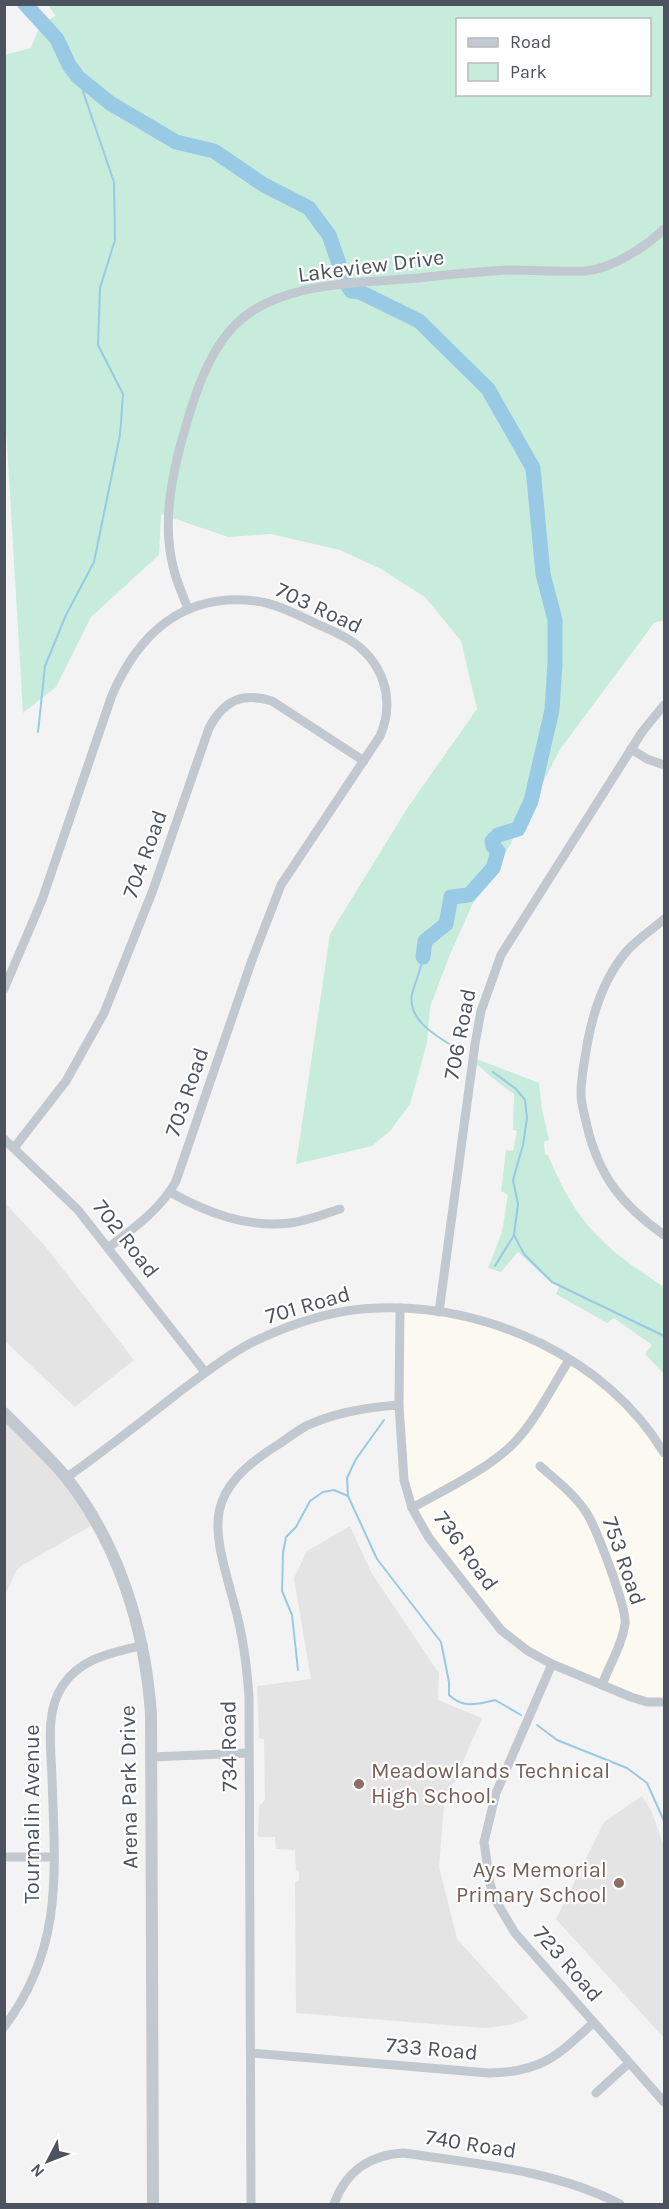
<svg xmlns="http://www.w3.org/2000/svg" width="669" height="2209" viewBox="0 0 669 2209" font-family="Karla,sans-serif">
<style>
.commercial{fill:#fcfaf0}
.education{fill:#e5e4e4}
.green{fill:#c7ecdb;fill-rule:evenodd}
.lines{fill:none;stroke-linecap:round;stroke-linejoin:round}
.stream{stroke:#98cae5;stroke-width:2}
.river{stroke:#98cae5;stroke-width:15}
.minor{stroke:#c2c8cf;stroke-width:9}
.tertiary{stroke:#c2c8cf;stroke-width:12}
.education-dot{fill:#8d6e63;stroke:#fff;stroke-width:2}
.labels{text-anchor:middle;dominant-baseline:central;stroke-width:4.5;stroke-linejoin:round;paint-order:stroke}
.street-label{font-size:22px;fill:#4c535e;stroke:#fff}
.education-label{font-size:22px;fill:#785e54;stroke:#fff;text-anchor:start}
</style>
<rect width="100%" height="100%" fill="#f4f3f3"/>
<polygon class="commercial" points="400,1309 463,1317 553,1350 623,1402 664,1454 664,1702 631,1698 513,1641 429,1539 403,1480"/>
<g class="education">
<polygon points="5,1203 45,1246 134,1360 75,1407 5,1341"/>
<polygon points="5,1413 26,1434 96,1523 21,1566 16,1571 5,1596"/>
<polygon points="350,1526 371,1572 439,1673 438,1700 482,1718 444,1805 439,1867 457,1939 529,2018 510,2025 484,2028 296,2013 295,1882 299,1881 299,1872 296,1871 295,1850 276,1849 275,1837 258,1837 259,1806 265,1800 264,1739 259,1738 257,1686 311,1679 294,1578 307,1551"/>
<polygon points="642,1796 652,1812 664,1847 664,2038 556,1919 604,1822"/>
</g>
<g class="green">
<path d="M48 5H664V620L654 623 561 748 510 845 472 905 449 957 430 1007 427 1043 410 1104 391 1130 372 1146 296 1164 330 934 408 807 477 709 461 641 425 597 381 569 340 550 271 534 228 537 161 514 159 555 91 617 56 687 23 713 4 394V55L31 48 41 23 56 16ZM458 20H650V94H458Z"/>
<path d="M474 1058 539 1083 542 1109 549 1140 544 1142 545 1154 548 1155C577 1225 603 1247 664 1287V1374L645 1354 652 1345 614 1318 607 1323 556 1294 559 1287 545 1277 518 1252 501 1272 488 1268 502 1232 508 1195 501 1191 506 1150 513 1151 517 1131 513 1130 514 1094C499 1084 487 1073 473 1061Z"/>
</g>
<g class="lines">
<g class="stream">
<polyline points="38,732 45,666 66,615 94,562 120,435 123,394 98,345 100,288 115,240 114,182 78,77"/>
<path d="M423 957C421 970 415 982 412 994 407 1022 440 1038 459 1050"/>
<polyline points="493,1072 516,1089 525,1100 527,1118 523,1145 513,1180 518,1204 514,1235 495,1266"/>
<polyline points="514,1235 524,1254 552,1282 664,1336"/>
<path d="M384 1420 356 1459 347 1478 348 1496 377 1559 441 1642 449 1682V1695C464 1709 478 1704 495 1700L521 1715"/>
<polyline points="298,1670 292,1615 282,1591 283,1553 286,1537 296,1527 310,1501 323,1492 334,1490 348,1496"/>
<polyline points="537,1725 557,1740 627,1768 647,1783 664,1821"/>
</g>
<polyline class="river" points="25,4 57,39 69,65 78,77 110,103 176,142 214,151 264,185 309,208 329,235 345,281 351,291 360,292 419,321 488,389 533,468 543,574 555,620 555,663 552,710 531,801 518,829 498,835 492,841 493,846 498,851 493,868 469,895 451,897 446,924 425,941 423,957"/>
<g class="minor">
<path d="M188 609C183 595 176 581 173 566 161 519 174 464 188 419 197 387 210 351 234 326 277 281 360 283 418 278 449 275 481 271 513 270 537 270 561 272 585 271 611 269 646 247 664 229"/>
<polyline points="631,749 647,759 664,765"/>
<path d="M664 919C652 930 636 940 626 952 605 977 594 1009 588 1040 585 1057 581 1077 581 1094 581 1105 585 1116 587 1126 599 1177 623 1206 664 1235"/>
<path d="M4 989 42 900 112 695C139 633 184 592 256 601 277 604 296 614 315 623 326 628 338 633 348 639 383 660 396 699 380 736L281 885 252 960 176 1181C162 1208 133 1229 109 1247"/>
<polyline points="4,1139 78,1210 205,1372"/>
<path d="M14 1148 66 1081 104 1013 153 890 209 728C224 700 242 692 272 701L364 761"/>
<path d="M170 1192C207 1213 247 1228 290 1223 307 1221 324 1214 340 1209"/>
<polyline points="400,1308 399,1405 404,1480 412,1508 429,1538 501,1630 528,1651 552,1664 631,1697 647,1702 664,1702"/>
<polyline points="439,1312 475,1044 481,1011 501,955 642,732 664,705"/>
<path d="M540 1466C556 1480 574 1494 586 1512 596 1527 627 1608 625 1624 622 1646 609 1665 602 1685"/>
<path d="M66 1478C104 1451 141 1422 178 1393 201 1376 223 1358 249 1344 289 1324 334 1309 379 1308 488 1304 607 1358 664 1453"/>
<path d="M412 1508C444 1490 490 1468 515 1442 537 1418 552 1387 569 1360"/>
<polyline points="552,1664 496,1793 484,1842 490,1884 496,1901 515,1933 664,2102"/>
<polyline points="151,1757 248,1753"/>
<polyline points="4,1857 53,1857"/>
<path d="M4 2027C64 1948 55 1871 52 1778 51 1747 45 1711 63 1685 82 1657 113 1653 143 1645"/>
<path d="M251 2053 489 2073C541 2072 556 2057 593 2023"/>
<polyline points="596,2093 629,2063"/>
<path d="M251 2204 249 1697C247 1667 243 1636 235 1607 213 1526 199 1494 279 1444 288 1438 297 1431 306 1426 334 1413 368 1407 399 1405"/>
<path d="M334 2204C346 2171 369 2155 404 2153 477 2164 554 2170 620 2204"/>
</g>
<path class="tertiary" d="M4 1413C25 1434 46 1454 65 1476 119 1544 145 1629 151 1714L153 2204"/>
</g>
<g class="education-dot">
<circle cx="359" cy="1784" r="6"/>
<circle cx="619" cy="1883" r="6"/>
</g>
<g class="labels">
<g class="street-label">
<text transform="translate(371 266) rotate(-7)">Lakeview Drive</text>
<text transform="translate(319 608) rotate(25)">703 Road</text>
<text transform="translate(145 854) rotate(-70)">704 Road</text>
<text transform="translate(460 1034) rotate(-79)">706 Road</text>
<text transform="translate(187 1092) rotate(-71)">703 Road</text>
<text transform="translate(126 1239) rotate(52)">702 Road</text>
<text transform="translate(308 1305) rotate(-16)">701 Road</text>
<text transform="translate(466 1551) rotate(54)">736 Road</text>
<text transform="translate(624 1561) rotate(71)">753 Road</text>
<text transform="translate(229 1746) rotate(-91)">734 Road</text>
<text transform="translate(129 1787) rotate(-91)">Arena Park Drive</text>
<text transform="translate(32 1814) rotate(-90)">Tourmalin Avenue</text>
<text transform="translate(568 1964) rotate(49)">723 Road</text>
<text transform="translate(432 2049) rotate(5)">733 Road</text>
<text transform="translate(471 2144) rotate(9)">740 Road</text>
</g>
<g class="education-label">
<text x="371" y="1771">Meadowlands Technical<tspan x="371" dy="25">High School.</tspan></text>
<text x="607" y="1870" text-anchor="end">Ays Memorial<tspan x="607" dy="25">Primary School</tspan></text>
</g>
</g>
<rect width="669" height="2209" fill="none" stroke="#4c535e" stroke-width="12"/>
<rect x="456" y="18" width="195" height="78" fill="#ffffff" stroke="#b7babf" stroke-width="1.5"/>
<rect x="468" y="38" width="30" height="9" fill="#c2c8cf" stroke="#b7babf" stroke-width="1.5"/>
<text x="510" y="48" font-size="18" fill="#4c535e">Road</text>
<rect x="468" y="63" width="30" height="18" fill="#c7ecdb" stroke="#b7babf" stroke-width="1.5"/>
<text x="510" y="78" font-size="18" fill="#4c535e">Park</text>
<g transform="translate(48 2161) rotate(228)" stroke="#ffffff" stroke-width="4.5" paint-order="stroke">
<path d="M0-4.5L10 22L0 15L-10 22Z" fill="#4c535e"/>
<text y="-9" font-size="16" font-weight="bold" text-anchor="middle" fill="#4c535e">N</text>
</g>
</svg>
